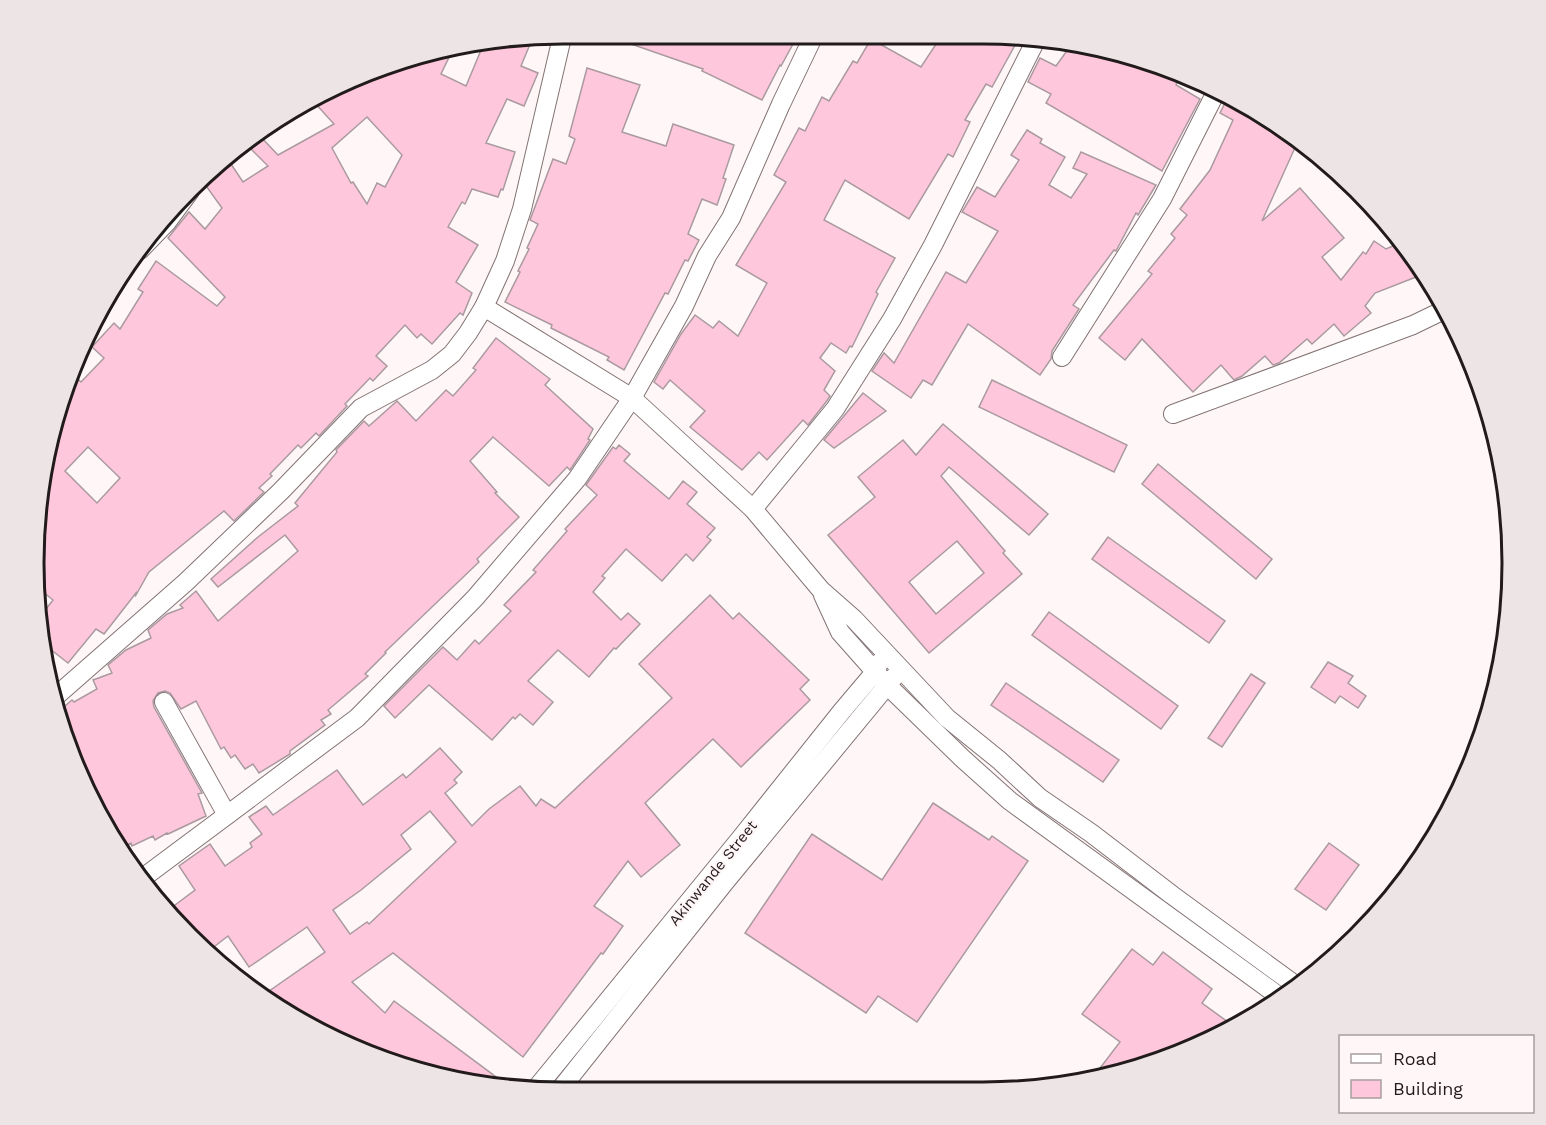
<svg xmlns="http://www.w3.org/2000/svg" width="1546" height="1125" viewBox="0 0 1546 1125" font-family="'Work Sans',sans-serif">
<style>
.building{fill:#fec7dc;stroke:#aa9aa0;stroke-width:1.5;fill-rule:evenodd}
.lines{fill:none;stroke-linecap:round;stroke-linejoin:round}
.street-casing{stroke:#837374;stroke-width:20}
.street{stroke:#fff;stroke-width:18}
.labels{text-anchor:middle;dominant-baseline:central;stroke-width:4.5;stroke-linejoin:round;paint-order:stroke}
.street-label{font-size:15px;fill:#221b1c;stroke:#fff7f7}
.rim{fill:none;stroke:#221b1c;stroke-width:3}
</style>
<rect width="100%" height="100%" fill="#fff7f7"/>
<g class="building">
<polygon points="605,33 799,33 781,66 780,65 762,100 702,71 703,69 605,35"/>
<polygon points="946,33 963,33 986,42 988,34 1019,38 992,87 986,84 965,120 970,122 953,157 948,154 909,219 845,180 824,220 895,258 876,292 878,294 852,347 850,346 846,353 831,343 820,358 835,371 824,390 830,396 826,402 808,425 803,420 767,460 759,452 742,470 690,427 705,411 670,380 663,389 654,382 681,334 695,315 713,328 719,321 738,336 767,283 736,265 786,182 774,175 799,128 805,131 822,97 829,101 853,61 857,63 871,39 921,67 940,38 943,40"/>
<path d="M533 37 521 66 538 73 524 106 507 99 486 143 515 152 503 190 501 189 498 197 472 189 465 204 462 202 448 227 478 245 456 282 472 293 463 315 460 313 432 344 421 334 417 338 405 325 376 356 387 366 373 381 370 378 345 404 347 406 319 436 316 433 301 448 298 445 270 474 272 476 259 488 264 492 234 521 224 511 149 572 136 595V593L104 634 96 629 68 663 40 641 37 631 38 619 53 600 42 591 45 587 39 582 43 460 72 374 81 382 104 358 92 347 114 323 120 329 143 292 138 289 156 261 217 306 225 297 168 238 189 212 205 229 222 208 204 183 227 158 243 182 268 166 249 147 260 136 278 155 334 124 314 102 425 51 454 47 441 74 466 86 484 43ZM367 117 402 155 385 187 377 183 367 204 353 182 351 183 332 148ZM88 447 120 478 97 503 65 471Z"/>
<polygon points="1071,45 1108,49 1136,67 1140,60 1154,66 1152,70 1177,82 1176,85 1200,99 1162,171 1046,103 1051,94 1028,82 1040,58 1056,66"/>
<polygon points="587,68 640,85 622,132 666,146 673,124 734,145 723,178 726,179 717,205 702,199 688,234 699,240 688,261 685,260 668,294 665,293 624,370 607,360 609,357 551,328 552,325 505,302 520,272 518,271 529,249 527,248 538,224 530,220 553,159 566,164 575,139 569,136"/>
<polygon points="1227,99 1277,122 1298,141 1262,221 1300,188 1344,238 1322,257 1341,280 1363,252 1366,254 1374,241 1386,249 1402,242 1416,277 1375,293 1365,306 1371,313 1344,336 1334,324 1312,344 1307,339 1279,363 1273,365 1265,356 1242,376 1234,380 1221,365 1193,392 1142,339 1125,360 1099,338 1152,274 1148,271 1175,238 1171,234 1187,215 1180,209 1210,170 1233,120 1220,113"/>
<polygon points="1027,130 1042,139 1040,143 1065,157 1049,185 1071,198 1087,174 1073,168 1081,152 1156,185 1138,215 1136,213 1116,251 1114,250 1073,305 1079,309 1052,351 1051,359 1040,375 968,324 932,385 923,380 911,398 872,371 884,353 894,363 946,272 966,283 998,231 962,212 977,187 995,197 1019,160 1011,155"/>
<polygon points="496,338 550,379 545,385 593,429 588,439 590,440 570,470 567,467 549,486 493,437 470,461 497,492 495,493 519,517 477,559 479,562 385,652 386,653 365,674 368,676 328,710 331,714 321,720 325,725 290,751 290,754 259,773 253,764 245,769 235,755 231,758 224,747 221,749 196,701 181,709 170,693 165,691 158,693 153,701 154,707 202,793 198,794 206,816 168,834 167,833 155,840 153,836 132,846 131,843 121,848 73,765 59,711 72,700 74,702 97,689 93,680 112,673 108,665 126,650 151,638 148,630 167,614 183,608 180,605 196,591 218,621 298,551 285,535 218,587 211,579 258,537 298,506 295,503 337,452 336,450 364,421 369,426 397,401 416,421 446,390 453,396 476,370 473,368"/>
<polygon points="992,380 1127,445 1114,472 979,407"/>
<polygon points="863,393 886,411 834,448 824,440"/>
<path d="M943 424 1048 514 1029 535 949 467 941 476 1005 551 1003 553 1022 574 929 653 828 535 875 497 858 477 903 440 916 455ZM957 541 984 573 936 614 909 582Z"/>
<polygon points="619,445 630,454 624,461 669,499 683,481 697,492 687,504 715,528 707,537 711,540 693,561 686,554 662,581 626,549 602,576 605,578 593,592 621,620 628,613 640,624 616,649 614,648 589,677 558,650 528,681 553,702 533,725 520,714 515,719 513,717 492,740 429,685 395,718 384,706 443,647 457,660 475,640 479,644 511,611 504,605 536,572 533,570 567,531 565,529 597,495 586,485 613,447 616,449"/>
<polygon points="1158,464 1272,559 1256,579 1142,484"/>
<polygon points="1108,537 1225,621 1209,643 1092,559"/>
<path d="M710 595 733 619 739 613 809 680 800 689 810 700 741 767 713 739 645 803 680 845 641 877 628 861 594 906 623 926 603 954 601 953 523 1057 393 953 352 982 385 1013 394 1001 511 1088 393 1064 298 1021 262 996 325 952 307 927 249 967 228 936 206 953 167 911 195 890 179 866 210 844 225 866 252 847 250 843 262 834 249 817 266 806 273 815 337 770 363 805 403 774 406 778 440 748 462 772 454 780 457 783 445 793 472 826 489 809 520 786 536 806 541 799 555 808 672 698 639 664ZM430 811 456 842 369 924 367 922 350 934 333 910 361 890 411 849 401 835Z"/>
<polygon points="1049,612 1178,706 1161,729 1032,635"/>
<polygon points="1328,662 1353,676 1348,683 1366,696 1358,708 1340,696 1335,703 1311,687"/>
<polygon points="1251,674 1265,683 1222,747 1208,738"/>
<polygon points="1006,683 1119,760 1103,782 991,705"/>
<polygon points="933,803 989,840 992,836 1028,861 917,1022 878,996 866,1013 745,933 812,834 882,880"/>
<polygon points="1329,843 1359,865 1326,910 1295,889"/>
<polygon points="1132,949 1153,965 1163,952 1212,989 1202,1003 1232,1025 1186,1052 1094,1076 1120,1042 1082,1014"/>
</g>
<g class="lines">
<defs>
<g id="street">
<polyline points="563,33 522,209 505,261 484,307 632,398 753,509 821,590 854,619 947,718 999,760 1040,798 1091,833 1172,895 1298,987"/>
<polyline points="140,250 167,222 190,191"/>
<polyline points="1062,357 1162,199 1215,94"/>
<polyline points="1173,414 1413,325 1446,309"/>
<polyline points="753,509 835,409 892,319 933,245 1036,40"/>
<polyline points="823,595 840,632 887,685 962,758 1010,801 1280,997"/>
<polyline points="55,697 186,582 281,491 361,408 432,370 452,354 468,333 484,307"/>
<polyline points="164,702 227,815"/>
<polyline points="140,880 357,718 475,598 577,479 632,398 684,306 707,256 731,218 781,104 815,33"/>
<polyline points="534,1091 740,839 842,711 875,672 879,663"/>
<polyline points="559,1091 725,882 894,677"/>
</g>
</defs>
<use href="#street" class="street-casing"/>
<use href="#street" class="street"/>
</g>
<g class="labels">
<g class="street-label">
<text transform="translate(713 873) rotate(-51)">Akinwande Street</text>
</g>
</g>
<path d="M0 0H1546V1125H0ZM563 44H983A519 519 0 0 1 1502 563V563A519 519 0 0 1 983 1082H563A519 519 0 0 1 44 563V563A519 519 0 0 1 563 44Z" fill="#ede5e5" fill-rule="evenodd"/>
<path class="rim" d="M563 44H983A519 519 0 0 1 1502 563V563A519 519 0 0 1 983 1082H563A519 519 0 0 1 44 563V563A519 519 0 0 1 563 44Z"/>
<rect x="1339" y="1035" width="195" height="78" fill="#fff7f7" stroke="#a79f9f" stroke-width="1.5"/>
<rect x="1351" y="1054" width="30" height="9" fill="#ffffff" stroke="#a79f9f" stroke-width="1.5"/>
<text x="1393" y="1065" font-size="18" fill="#221b1c">Road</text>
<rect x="1351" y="1080" width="30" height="18" fill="#fec7dc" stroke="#a79f9f" stroke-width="1.5"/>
<text x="1393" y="1095" font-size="18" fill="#221b1c">Building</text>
</svg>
